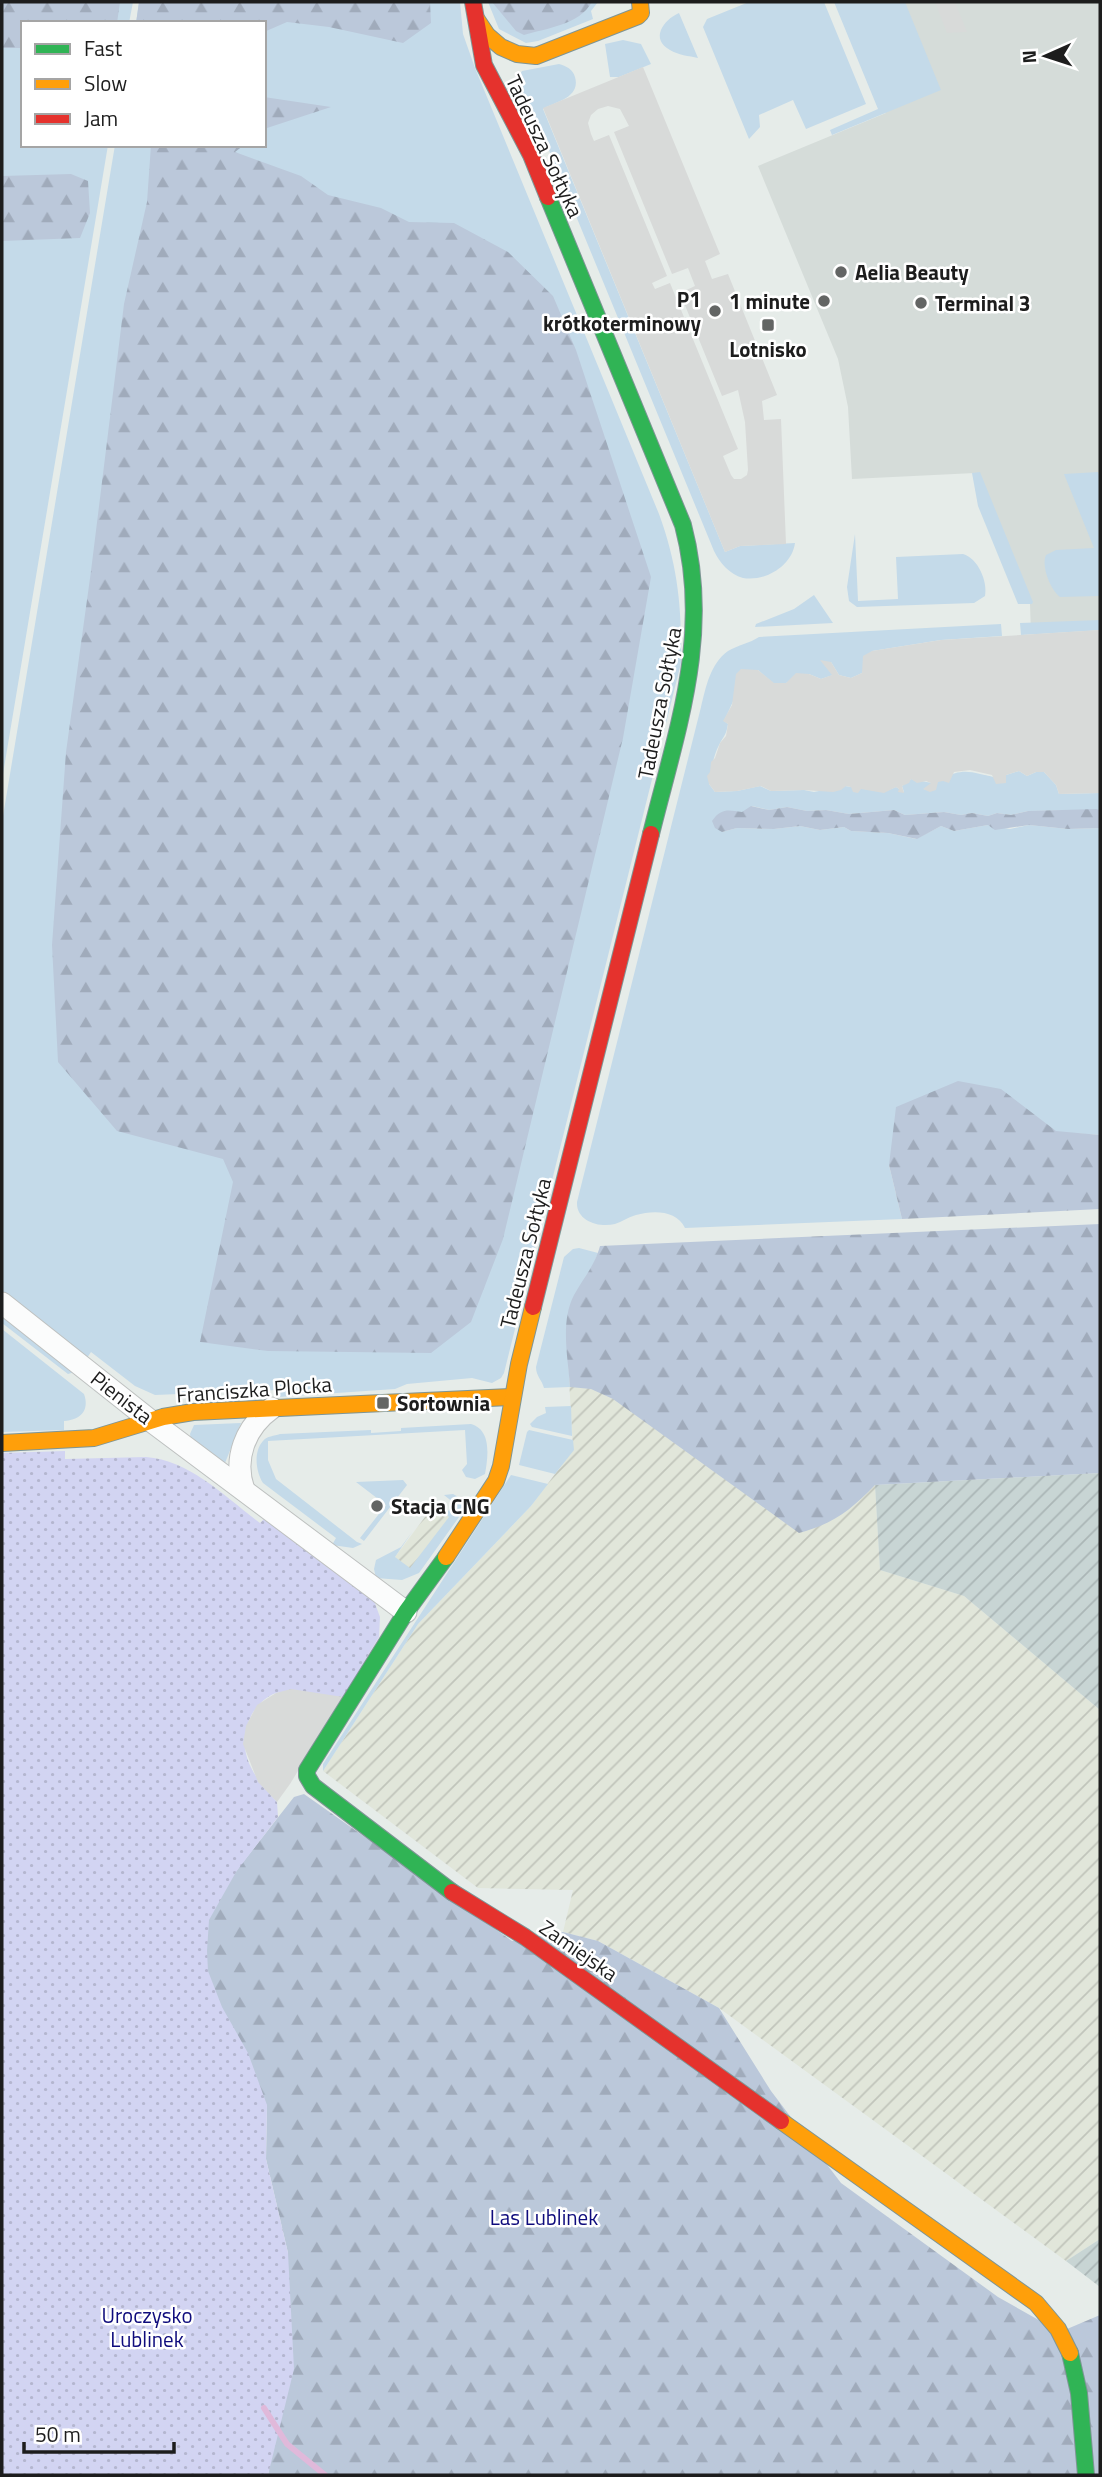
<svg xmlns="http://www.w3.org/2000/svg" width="1102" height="2477" viewBox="0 0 1102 2477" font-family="'Titillium Web',sans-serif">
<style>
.industrial{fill:url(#industrial-furrows)}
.airport{fill:#d5dcd9}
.construction{fill:url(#construction-furrows)}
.grass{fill:#c4dae9}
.forest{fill:url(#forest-firs)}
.park{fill:url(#park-dots)}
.parking{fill:#d8dad9;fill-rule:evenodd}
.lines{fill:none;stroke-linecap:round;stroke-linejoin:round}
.stream{stroke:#e0b9da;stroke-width:6}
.street-casing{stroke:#bec1c0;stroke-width:23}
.fast-casing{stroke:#7e9595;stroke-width:18}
.slow-casing{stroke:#7e9595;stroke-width:18}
.jam-casing{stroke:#7e9595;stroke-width:18}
.street{stroke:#fbfcfc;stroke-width:21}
.fast{stroke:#30b455;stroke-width:16}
.slow{stroke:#ff9f0a;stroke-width:16}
.jam{stroke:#e5322d;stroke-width:16}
.poi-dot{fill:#636564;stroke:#fff;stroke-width:2.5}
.labels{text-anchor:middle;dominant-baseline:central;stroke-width:5;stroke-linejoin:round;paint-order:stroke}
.street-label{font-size:21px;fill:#1d1d1d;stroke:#fff}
.poi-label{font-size:21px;font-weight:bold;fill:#1d1d1d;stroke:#fff;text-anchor:start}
.park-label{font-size:21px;fill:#0e0b7c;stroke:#fff}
</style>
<defs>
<pattern id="industrial-furrows" width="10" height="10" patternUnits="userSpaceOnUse" patternTransform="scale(1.75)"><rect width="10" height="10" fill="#e1e6da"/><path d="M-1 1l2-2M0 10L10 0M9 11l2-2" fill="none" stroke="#c1c5bb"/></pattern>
<pattern id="construction-furrows" width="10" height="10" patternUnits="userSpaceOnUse" patternTransform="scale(1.75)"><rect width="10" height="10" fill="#c8d5d4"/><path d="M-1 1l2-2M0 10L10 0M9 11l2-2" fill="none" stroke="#abb6b6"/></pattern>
<pattern id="forest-firs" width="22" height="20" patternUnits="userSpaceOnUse" patternTransform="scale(1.75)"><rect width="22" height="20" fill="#bbc8da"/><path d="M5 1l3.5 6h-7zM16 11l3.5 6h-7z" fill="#a0abbb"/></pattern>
<pattern id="park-dots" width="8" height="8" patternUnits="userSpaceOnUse" patternTransform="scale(1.75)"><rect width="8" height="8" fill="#d2d4f2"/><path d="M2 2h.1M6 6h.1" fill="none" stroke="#b4b6cf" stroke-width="1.8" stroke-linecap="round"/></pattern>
</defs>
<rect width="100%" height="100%" fill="#e6ece9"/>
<g class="industrial">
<polygon points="569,1379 875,1485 880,1570 964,1596 1100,1710 1100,2239 1066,2261 719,2008 598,1941 563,1932 573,1890 478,1888 323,1771 418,1624 531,1506 573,1450"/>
<polygon points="434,1505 450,1517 410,1569 395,1557"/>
</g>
<polygon class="airport" points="841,2 1100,2 1100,630 1031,634 1030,604 975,473 852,479 848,407 838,359 758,166 886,113"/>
<g class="construction">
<polygon points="1100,1473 1100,1710 964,1596 880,1570 875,1485"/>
<polygon points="1100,2239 1100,2287 1066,2261"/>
</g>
<g class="grass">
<polygon points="2,2 133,2 129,23 23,23 23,145 108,145 2,780"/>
<path d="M139 2H460L463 34 475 68 659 514C678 566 682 608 681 663L504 1373 501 1378 492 1383 472 1378 407 1384 395 1389 278 1397 277 1390 155 1395 135 1386 91 1352 87 1358 2 1291V822L115 145H264V23H136Z"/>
<polygon points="488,2 598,2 591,11 593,19 538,41 526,43 499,29"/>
<polygon points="749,2 824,2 866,104 806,129 793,100 759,115 760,127 749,139 703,27 707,19"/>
<polygon points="834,2 905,2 941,90 832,135 830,130 878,109"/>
<path d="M679 13 698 58C689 56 678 55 670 50 650 39 663 20 679 13Z"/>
<polygon points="623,40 641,44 651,64 619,77 610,77 605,44"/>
<path d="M559 64C566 66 573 69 575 77 581 98 555 102 543 109L725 552 740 546 795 543C792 566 765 582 743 578 729 574 720 563 714 551L548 148C534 127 504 96 522 71Z"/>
<polygon points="980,472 1033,602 1032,604 1018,604 978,506 972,473"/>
<path d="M1098 472 1100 478V596L1060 597C1050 589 1041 566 1046 555L1056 550 1094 548 1064 474Z"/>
<path d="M855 534 858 601 898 599 896 557 963 554C978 558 988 582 985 596L974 603 857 607 849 601 847 587Z"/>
<polygon points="814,595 833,623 755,627 756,624 794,609"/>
<polygon points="1100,620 1100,630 1021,635 1020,623"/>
<path d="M1001 624 1002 636 941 640 872 651 862 673 851 678 839 675 831 662 833 675 821 679 809 674 786 683 774 684 758 670 747 671 724 721 728 724C726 736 724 735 719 745 713 757 711 770 709 784L715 792 737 791 760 786 771 791 804 790 814 792 845 786 884 792 896 787 904 792 902 786 911 779 932 783 924 790C947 778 954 767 980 774 993 777 994 776 1006 783V775L1019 771 1027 776 1036 772H1044L1056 785 1059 794 1100 793V810L1028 811 1011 815 997 813 988 816 972 813 961 815 944 812 905 815 894 810 849 814 826 810 807 811 787 807 769 810 752 806 722 832 737 828 774 829 800 826 820 830 844 827 851 831 888 833 916 839 941 826 954 831 988 825 1010 829 1029 825 1068 829 1100 828V1135L1056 1132 1029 1111 889 1165 902 1219 685 1228C677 1210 653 1210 636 1215 628 1217 622 1222 615 1224 599 1228 576 1221 577 1202L701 707C706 687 710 664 728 651 738 645 750 643 759 637Z"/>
<path d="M579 1248 598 1253 566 1332 570 1387 544 1388C542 1380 536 1376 536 1367L564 1257 573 1249Z"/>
<polygon points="2,1315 75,1372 68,1374 2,1323"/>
<path d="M2 1329 84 1394C90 1411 80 1420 64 1421V1430L2 1432Z"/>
<polygon points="571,1406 572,1436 532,1427 530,1424 537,1417 546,1413 545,1407"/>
<polygon points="241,1423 225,1463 191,1439 190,1434 194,1425"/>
<path d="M471 1424C492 1430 488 1457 485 1474L475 1479 466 1477 462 1470 467 1464 465 1430 268 1441V1460L276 1479 357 1542 362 1544 353 1548 332 1545 336 1538 263 1483C256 1472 253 1452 263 1441 267 1436 274 1436 280 1434L371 1430V1433L401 1431V1428Z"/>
<polygon points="529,1430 573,1440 574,1450 555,1474 519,1465 527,1432"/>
<polygon points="511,1475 548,1484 531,1506 418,1624 323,1771 323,1764"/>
<polygon points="403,1480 407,1485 364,1541 360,1538 386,1505 356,1482"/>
<polygon points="453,1494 462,1499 464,1510 419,1573 402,1580 376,1578 374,1569 376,1560 401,1547 412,1532 395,1557 410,1568 449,1517 446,1514 454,1503 444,1495"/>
</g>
<g class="forest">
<polygon points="2,2 120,2 117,23 23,23 23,48 2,48"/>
<polygon points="139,2 430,2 431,23 403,43 329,27 287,22 264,32 264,23 136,23"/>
<path d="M492 2H592C579 25 547 28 524 35L516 31Z"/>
<polygon points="264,97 331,107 264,129"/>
<polygon points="151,145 244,145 235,152 301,176 328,195 381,208 409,222 454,223 508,252 553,296 576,350 651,577 623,738 503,1239 471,1322 431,1353 268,1351 200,1342 233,1182 223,1159 117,1131 58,1062 52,945 66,752 91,571 124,304 147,202"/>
<polygon points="71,174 88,181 90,213 80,238 2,241 2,176"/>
<path d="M751 806 769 810 787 807 807 811 826 810 849 814 894 810 905 815 944 812 961 815 972 813 988 816 997 813 1011 815 1028 811 1096 809 1100 810V828L1068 829 1029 825 995 830 988 825 954 831 941 826 917 839 888 833 851 831 844 827 820 830 800 826 774 829 737 828 722 832 715 828 712 821C721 808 728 810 742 812Z"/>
<polygon points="958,1081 1001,1089 1056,1131 1100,1135 1100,1209 902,1219 889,1165 896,1107"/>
<path d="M1100 1224V1473L875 1485C851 1510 833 1524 799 1533L613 1399 591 1389 570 1387C568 1357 560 1322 574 1295 584 1277 594 1267 600 1246Z"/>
<polygon points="304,1794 512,1941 563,1932 598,1941 719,2008 771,2091 841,2183 998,2297 1060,2332 1100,2315 1100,2475 268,2475 272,2454 288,2253 266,2159 267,2106 158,1903 236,1871 294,1797"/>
</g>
<path class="park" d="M65 1451V1459L146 1457C190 1460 225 1497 260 1523L265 1518 373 1598 380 1617 379 1637 343 1697C328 1697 289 1691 276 1693 266 1696 257 1706 252 1714 234 1750 252 1775 277 1802L278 1817 236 1872 209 1920 207 1951 208 1971 222 2007 248 2053 267 2105 266 2159 288 2253 294 2369 268 2475H2V1453Z"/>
<g class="parking">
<polygon points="935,2 955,2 967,32 947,33"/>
<path d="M643 67 720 254 705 261 712 279 728 274 777 395 762 401 764 420 781 419 786 544 740 546 725 552 543 108ZM608 106 620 109 629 126 614 132 672 274 688 268 695 286 680 293 722 396 738 390 745 422 748 470 747 475 741 479H734L731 475 723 456 738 449 670 283 655 289 652 283 667 276 609 135 594 141 591 134 588 123 591 115 598 109Z"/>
<polygon points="1100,630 1100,793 1059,794 1056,785 1044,772 1036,772 1027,776 1019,771 1006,775 1006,783 996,784 992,775 970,770 954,772 949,783 943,781 938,782 936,790 930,792 923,789 931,783 926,781 917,783 911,779 909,783 902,786 904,793 898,792 899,789 896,787 884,793 861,789 858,793 853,792 851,787 846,786 841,790 833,792 804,790 771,791 761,786 737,791 715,792 709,784 707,776 710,772 711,762 715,758 720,743 726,736 728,724 723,721 732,705 736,674 741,669 758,670 774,683 786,683 796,673 809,674 821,679 832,675 820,660 831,662 839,675 851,678 862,673 863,656 872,651 941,640"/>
<polygon points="291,1689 343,1697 290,1784 277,1802 258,1782 243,1744 246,1726 257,1705 276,1693"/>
</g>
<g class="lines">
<polyline class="stream" points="264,2408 287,2444 325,2475"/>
<defs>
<g id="street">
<polyline points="2,1303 151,1421 406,1612"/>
<path d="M244 1490C233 1459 245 1427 272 1408"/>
</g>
<g id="fast">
<path d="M548 197 683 525C712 634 677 729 651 834"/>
<polyline points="446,1557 406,1612 307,1770 307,1776 313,1786 452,1892"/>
<polyline points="1070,2353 1079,2393 1086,2475"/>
</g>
<g id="slow">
<polyline points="477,20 487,35 501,47 517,54 536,56 638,16 641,13 640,2"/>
<polyline points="2,1443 94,1438 163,1417 193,1412 512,1397"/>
<polyline points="446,1557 496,1481 501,1466 519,1364 533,1307"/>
<polyline points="781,2121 1036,2303 1058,2329 1070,2353"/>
</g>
<g id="jam">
<polyline points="473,2 484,65 531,155 548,197"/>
<polyline points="533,1307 651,834"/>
<polyline points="452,1892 525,1937 781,2121"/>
</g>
</defs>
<use href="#street" class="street-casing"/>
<use href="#fast" class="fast-casing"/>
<use href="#slow" class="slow-casing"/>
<use href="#jam" class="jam-casing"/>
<use href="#street" class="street"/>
<use href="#fast" class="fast"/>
<use href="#slow" class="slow"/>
<use href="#jam" class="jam"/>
</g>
<g class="poi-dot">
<circle cx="841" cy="272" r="7"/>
<circle cx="824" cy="301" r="7"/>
<circle cx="921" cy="303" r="7"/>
<circle cx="715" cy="311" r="7"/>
<rect x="761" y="318" width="14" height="14" rx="3.5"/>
<rect x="376" y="1396" width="14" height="14" rx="3.5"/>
<circle cx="377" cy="1506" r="7"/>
</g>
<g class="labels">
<g class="street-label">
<text transform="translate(545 146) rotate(65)">Tadeusza Sołtyka</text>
<text transform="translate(659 703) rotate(-79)">Tadeusza Sołtyka</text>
<text transform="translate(525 1253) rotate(-76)">Tadeusza Sołtyka</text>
<text transform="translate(254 1389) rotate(-4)">Franciszka Plocka</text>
<text transform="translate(122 1397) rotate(38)">Pienista</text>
<text transform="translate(579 1950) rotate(35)">Zamiejska</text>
</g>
<g class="poi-label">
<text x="855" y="272">Aelia Beauty</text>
<text x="701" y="299" text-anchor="end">P1<tspan x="701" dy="24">krótkoterminowy</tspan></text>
<text x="810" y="301" text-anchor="end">1 minute</text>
<text x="935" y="303">Terminal 3</text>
<text x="768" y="349" text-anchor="middle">Lotnisko</text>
<text x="397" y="1403">Sortownia</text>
<text x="391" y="1506">Stacja CNG</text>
</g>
<g class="park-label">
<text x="544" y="2217">Las Lublinek</text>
<text x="147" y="2315">Uroczysko<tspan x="147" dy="24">Lublinek</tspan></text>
</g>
</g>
<rect width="1102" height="2477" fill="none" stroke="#1d1d1d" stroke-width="7"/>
<rect x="21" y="21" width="245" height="126" fill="#ffffff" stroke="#a5a5a5" stroke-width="2"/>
<rect x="35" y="44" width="35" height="10" fill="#30b455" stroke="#a5a5a5" stroke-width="2"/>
<text x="84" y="56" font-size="21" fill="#1d1d1d">Fast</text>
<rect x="35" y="79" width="35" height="10" fill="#ff9f0a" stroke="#a5a5a5" stroke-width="2"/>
<text x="84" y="91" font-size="21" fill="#1d1d1d">Slow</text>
<rect x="35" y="114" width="35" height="10" fill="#e5322d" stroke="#a5a5a5" stroke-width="2"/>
<text x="84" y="126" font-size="21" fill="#1d1d1d">Jam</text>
<g transform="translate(1046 56) rotate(267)" stroke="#ffffff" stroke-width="5" paint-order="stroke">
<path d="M0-5L12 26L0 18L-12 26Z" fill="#1d1d1d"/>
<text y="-10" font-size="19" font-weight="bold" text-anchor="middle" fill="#1d1d1d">N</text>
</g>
<path d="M24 2442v10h150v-10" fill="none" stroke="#1d1d1d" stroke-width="3.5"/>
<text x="35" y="2442" font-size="21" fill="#1d1d1d" stroke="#ffffff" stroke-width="5" paint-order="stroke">50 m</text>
</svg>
